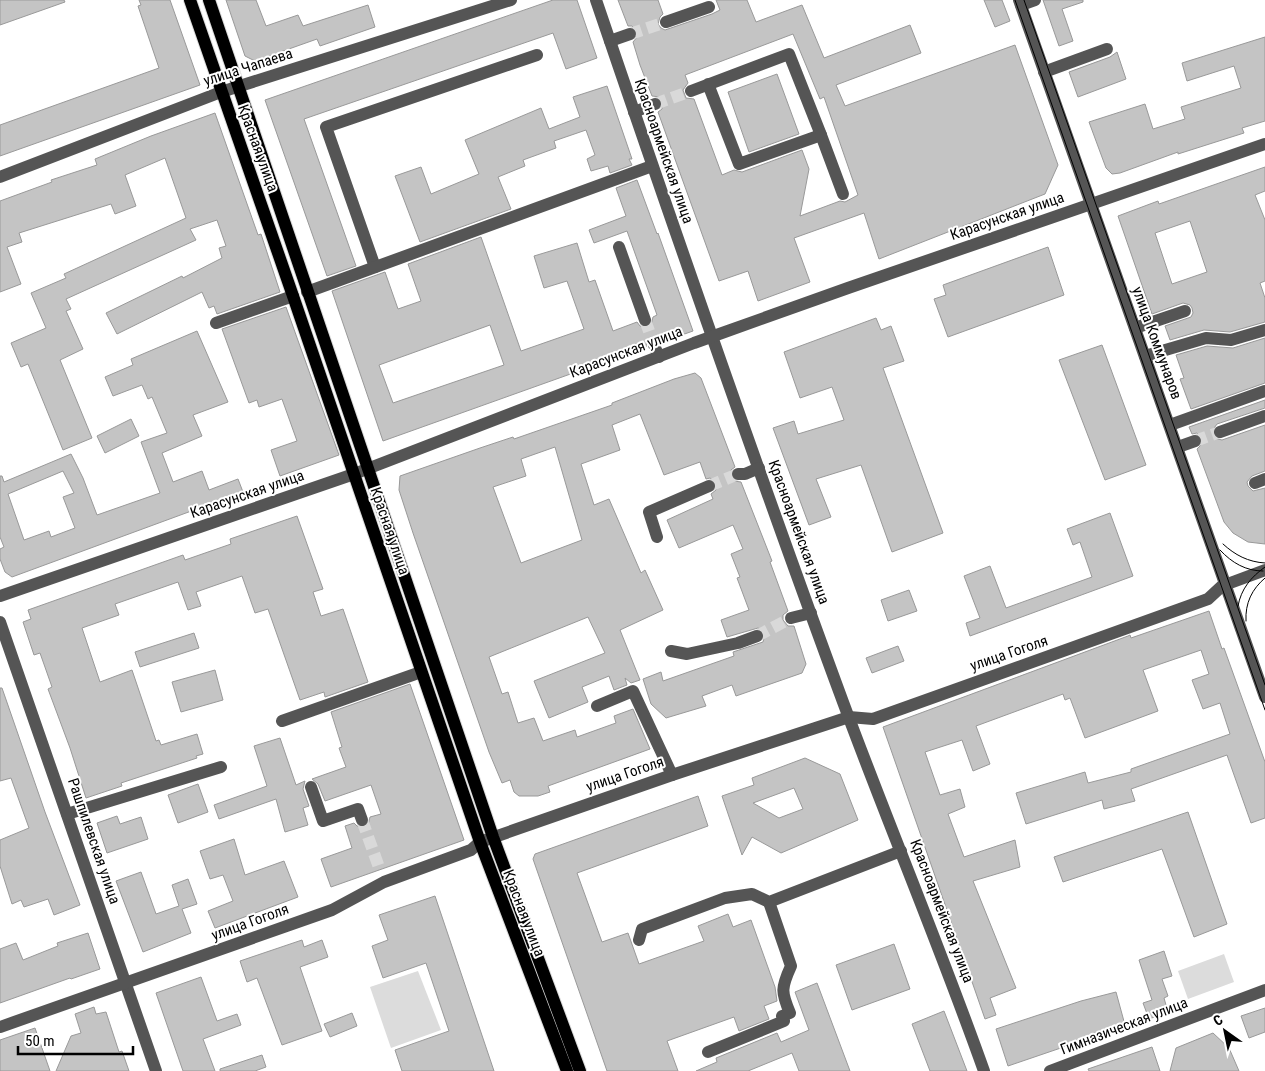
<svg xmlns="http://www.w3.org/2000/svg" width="1265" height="1071" viewBox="0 0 1265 1071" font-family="'Roboto Condensed',sans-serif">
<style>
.green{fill:#dcdcdc}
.building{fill:#c4c4c4;stroke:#999;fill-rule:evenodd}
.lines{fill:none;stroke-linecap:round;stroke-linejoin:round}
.minor-tunnel{stroke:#d9d9d9;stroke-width:12;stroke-dasharray:12 6;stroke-linecap:butt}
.major-casing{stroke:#dbdbdb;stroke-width:14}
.minor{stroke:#555;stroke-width:12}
.major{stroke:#000;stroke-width:12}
.tram{stroke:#000;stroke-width:1}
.labels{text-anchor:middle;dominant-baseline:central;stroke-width:4;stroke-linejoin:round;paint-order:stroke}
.street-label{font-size:15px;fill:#000;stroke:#fff}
</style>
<rect width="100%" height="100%" fill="#fff"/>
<g class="green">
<polygon points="1224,954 1234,982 1188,999 1178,971"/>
<polygon points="418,971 441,1030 391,1048 370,987"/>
</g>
<g class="building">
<polygon points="0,0 64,0 65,2 0,25"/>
<polygon points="139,0 170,0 200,85 0,156 0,125 159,68 138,6 141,5"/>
<polygon points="226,0 256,0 266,26 298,15 303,26 368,5 375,27 320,46 317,39 255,61 245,56"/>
<polygon points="553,0 577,0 597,58 566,69 553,33 304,119 356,266 327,276 265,100"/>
<path d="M618 0H658L663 14 660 17 658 24 661 28 665 30 712 14 720 10 716 0H747L756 22 802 5 824 58 910 25 921 53 836 85 845 106 1015 45 1058 165 1045 194 879 259 864 213 794 238 810 282 758 301 748 271 719 281 658 112 662 109 663 102 660 97 652 96 640 65 633 42 638 36 637 31 632 26H628ZM793 34 820 99 824 97 858 195 845 202 840 201 800 216 809 169 802 150 742 172 734 170 722 175 694 99 686 98 683 90 688 83 685 75Z"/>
<polygon points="984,0 1002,0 1010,21 995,27"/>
<polygon points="1043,0 1083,0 1083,2 1062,9 1073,41 1059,46"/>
<polygon points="1265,37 1265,121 1242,128 1244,133 1178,154 1178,152 1120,173 1112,174 1106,168 1089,122 1145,104 1153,129 1185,119 1181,107 1241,88 1234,66 1187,81 1182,63"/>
<polygon points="1117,52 1126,79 1078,97 1069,72 1110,57"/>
<polygon points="777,74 799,134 749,152 728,92"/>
<polygon points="607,86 632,159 629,159 632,165 610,173 608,166 591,171 587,159 595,155 586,130 554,141 556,148 523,160 525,166 498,177 511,209 420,242 395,176 421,167 431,194 479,174 465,140 541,108 549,129 580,117 573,97"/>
<polygon points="215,113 258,235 261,234 280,292 217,314 214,306 209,308 202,292 117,334 106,313 182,276 183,278 222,258 219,248 226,246 217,220 190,229 196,240 66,299 71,309 66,311 83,349 60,360 92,438 63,450 28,364 21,367 11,343 46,328 31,293 66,278 64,274 186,218 165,158 125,175 136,206 115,214 111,204 19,233 22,242 7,247 21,284 0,292 0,201 52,182 51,180 97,165 95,159 151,136"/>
<path d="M1265 167V191L1255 195 1265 220V281L1260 283 1265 298V322L1230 332 1204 330 1170 340 1165 326 1191 317 1193 313 1192 308 1190 305 1183 303 1152 314 1118 216 1158 201 1159 204ZM1190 221 1207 272 1172 284 1155 233Z"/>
<path d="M637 180 657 234 658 233 693 331 662 342 659 338 651 337 647 340 646 347 383 441 332 291 385 272 398 309 421 301 408 264 481 237 521 351 584 329 567 281 544 288 534 256 577 243 589 282 595 280 613 331 637 322 640 326 647 328 651 325 653 317 657 315 627 231 594 243 589 230 626 216 616 188ZM490 325 504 365 393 403 379 365Z"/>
<polygon points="1048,247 1064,295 948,337 934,299 946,295 943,285"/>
<polygon points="286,307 339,455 280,476 271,450 297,441 282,399 259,407 257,400 249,403 222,329"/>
<polygon points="876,318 881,330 891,326 904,361 883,368 943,533 892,552 861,465 816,479 831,517 809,525 773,428 794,421 798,434 844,420 832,387 800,398 784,352"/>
<path d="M197 331 228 402 193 415 202 436 162 453 173 482 202 471 209 490 238 479 243 492 12 577 5 572 0 559V549L4 547 0 537V476H2L4 482 71 454 83 478 97 515 160 493 141 442 167 433 152 397 148 399 142 385 113 396 105 377 133 365 131 359ZM63 471 74 493 63 497 75 528 51 537 49 531 24 540 8 494Z"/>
<polygon points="1265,338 1265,383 1191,409 1180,379 1184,378 1176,355 1207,346 1233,348"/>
<polygon points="1102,345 1146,465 1105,480 1059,360"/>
<path d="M695 373 701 378 735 467 731 470V478L734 481 741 482 772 561 770 562 788 611 783 615V620L788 626H794L806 664 802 673 736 696 732 685 702 696 706 706 666 718 651 704 643 679 661 672 663 681 734 656 733 652 763 642 765 634 762 630 758 628 727 637 721 620 749 610 737 578 740 577 731 554 743 549 733 525 679 548 667 520 713 499 711 494 716 490V482L710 478 706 479 700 462 664 475 640 414 612 425 620 450 581 464 594 505 609 499 641 573 645 570 663 610 620 630 640 680 631 683 625 678 627 685 614 690 609 676 582 687 588 702 549 718 534 681 605 653 588 617 489 657 502 694 508 692 518 723 534 718 543 741 575 730 577 737 616 723 614 716 633 709 650 749 548 786 550 792 538 796H519L514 792 510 780 502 783 489 752 413 533 399 490 400 476 480 448 513 437 514 439 612 405V403L674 379ZM555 447 582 540 521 563 493 487 526 476 521 459Z"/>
<polygon points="1265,400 1265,408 1217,424 1212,431 1214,438 1222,440 1265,425 1265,471 1252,476 1247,482 1248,486 1253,491 1265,488 1265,544 1248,542 1233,533 1224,522 1197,449 1203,443 1202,438 1197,433 1192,434 1189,427"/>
<polygon points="131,419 139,436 105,453 97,436"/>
<polygon points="1110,513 1133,576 970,636 966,623 980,618 964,576 990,566 1006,608 1092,577 1080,542 1073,545 1067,529"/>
<polygon points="297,516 323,589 313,592 321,616 343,609 368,682 325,697 324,692 300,700 268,609 255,613 242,576 196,592 201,606 188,610 178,582 115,604 119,615 82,628 100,682 132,670 156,741 159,740 161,745 197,734 203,754 196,756 197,758 121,783 122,786 86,798 70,748 48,689 52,687 40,653 34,655 23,622 31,619 28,610 183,555 185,560 231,544 230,539"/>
<polygon points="909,590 917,611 888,621 881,600"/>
<polygon points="1209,611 1222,649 1224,648 1265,762 1265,818 1251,823 1227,755 1131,789 1135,801 1104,809 1102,800 1026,824 1016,793 1085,772 1088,783 1131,772 1131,769 1230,734 1220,703 1203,709 1192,680 1209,674 1201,650 1143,670 1158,711 1085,738 1070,698 1065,700 1063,694 976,726 990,764 973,771 962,740 925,752 940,795 960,789 965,807 948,814 964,857 1015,840 1020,867 973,881 1016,988 990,998 996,1015 985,1019 883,727 1128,636 1130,635 1131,638"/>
<polygon points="194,633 199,648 140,667 135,652"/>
<polygon points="898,646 904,661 872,673 866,658"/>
<polygon points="215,670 223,700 181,712 172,682"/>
<polygon points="410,684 464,840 331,887 321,859 352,848 345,826 354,823 357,826 364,828 368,825 370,817 381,814 371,785 325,801 318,784 312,779 346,767 339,748 342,747 331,712"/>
<polygon points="0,688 2,688 45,812 80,905 54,915 48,899 24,907 21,900 12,904 0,866 0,840 29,828 11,778 0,781"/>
<polygon points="280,738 296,785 305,781 303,789 309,806 303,808 308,825 285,832 276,799 219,819 214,805 267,786 254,746"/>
<path d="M805 758 840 774 858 820 781 853 752 837 742 855 722 796 754 785 752 778ZM794 788 803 809 779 818 753 803Z"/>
<polygon points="198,784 208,812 178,823 168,795"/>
<polygon points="698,796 708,826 577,873 602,942 628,933 639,964 704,941 698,926 728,914 733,927 751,920 775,987 777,1001 764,1006 769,1019 739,1031 734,1017 667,1041 678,1071 607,1071 533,859 535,854"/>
<polygon points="1188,812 1227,924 1194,937 1162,849 1063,882 1054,857"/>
<polygon points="117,816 120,824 141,817 148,839 107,853 97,823"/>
<polygon points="234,839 245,875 284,861 298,897 215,928 208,911 233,901 223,875 210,879 200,851"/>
<polygon points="141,872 156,914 179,906 172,885 188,879 197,904 182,909 191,933 143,952 116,881"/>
<polygon points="435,896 494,1071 402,1071 395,1050 449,1031 426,963 383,978 372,946 388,940 379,915"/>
<polygon points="88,933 100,969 71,979 70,978 0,1003 0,949 16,943 23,960 58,946 57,943"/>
<polygon points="302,940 304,947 322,940 328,957 300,967 322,1031 282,1045 257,978 247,982 240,961"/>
<polygon points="894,944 910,989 852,1010 836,965"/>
<polygon points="1164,951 1172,976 1162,979 1168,996 1164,998 1168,1012 1149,1019 1143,1003 1152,1000 1139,960"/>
<polygon points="201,977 217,1021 237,1014 241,1025 203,1039 215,1071 183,1071 156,993"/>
<polygon points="817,983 850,1071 799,1071 792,1053 748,1071 696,1071 717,1062 716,1058 777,1033 781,1042 809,1030 795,992"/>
<polygon points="1116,992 1125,1025 1092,1034 1093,1037 1008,1066 996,1029 1081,1001"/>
<polygon points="94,1007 96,1014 106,1012 119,1052 122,1051 129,1071 56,1071 71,1036 81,1033 75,1014"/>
<polygon points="1265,1008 1265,1032 1249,1038 1241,1016"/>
<polygon points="944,1011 967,1071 930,1071 912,1024"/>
<polygon points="352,1013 357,1026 330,1037 324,1024"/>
<polygon points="35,1028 50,1071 0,1071 0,1040"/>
<polygon points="1213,1033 1229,1048 1239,1071 1170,1071 1176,1048"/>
<polygon points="1152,1047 1160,1071 1089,1071 1088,1069"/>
<polygon points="262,1055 266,1067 255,1071 220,1071 220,1069"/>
</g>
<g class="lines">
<g class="minor-tunnel">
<polyline points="630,34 666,22"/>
<polyline points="655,104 691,91"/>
<polyline points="645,320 654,345"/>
<polyline points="1195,441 1220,432"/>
<polyline points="709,486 738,474"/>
<polyline points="757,636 791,618"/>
<polyline points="362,820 380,870"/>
</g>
<defs>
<g id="major">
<polyline points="190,0 293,296 480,842 567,1071"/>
<polyline points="209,0 493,837 580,1071"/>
</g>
</defs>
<use href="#major" class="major-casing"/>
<g class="minor">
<path d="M596 0C676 235 757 469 843 702 889 826 940 947 984 1071"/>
<polyline points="1019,0 1265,697"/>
<polyline points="1021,5 1035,0"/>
<polyline points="666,22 709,7"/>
<polyline points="610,41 630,34"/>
<polyline points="1044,72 1107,49"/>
<polyline points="691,91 789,54 821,135 739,164 708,84"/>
<polyline points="634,112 655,104"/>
<polyline points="821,135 843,194"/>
<polyline points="0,177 221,92 511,0"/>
<polyline points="619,247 645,320"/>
<polyline points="375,267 326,127 537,55"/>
<polyline points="307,292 652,166"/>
<polyline points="216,323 293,296"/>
<polyline points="1135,328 1185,311"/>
<polyline points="654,345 659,357"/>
<polyline points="1145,356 1206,338 1231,340 1265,330"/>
<polyline points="1170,425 1265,391"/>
<polyline points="1220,432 1265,416"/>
<polyline points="1178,447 1195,441"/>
<polyline points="738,474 745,474 759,468"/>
<polyline points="1255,483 1265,479"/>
<polyline points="657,537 649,512 709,486"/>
<polyline points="0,596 354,474 694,343 848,288 1265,144"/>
<polyline points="791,618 811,613"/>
<polyline points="0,622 156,1071"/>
<polyline points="671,651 687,654 738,643 757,636"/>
<polyline points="597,706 633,691 672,775"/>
<polyline points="282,721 421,672"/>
<polyline points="311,787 323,821 358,809 362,820"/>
<polyline points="67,814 221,767"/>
<polyline points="639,940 642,929 725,898 752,894 769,902 901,851"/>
<polyline points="0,1027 332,910 384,882 471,850 480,842 672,775 849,717 873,719 1208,599 1222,586 1265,570"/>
<path d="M708 1052 784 1021 782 1016 790 1013C781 992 781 988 791 966L769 902"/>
<polyline points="1050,1071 1265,990"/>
</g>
<use href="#major" class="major"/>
<g class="tram">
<polyline points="1015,0 1265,710"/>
<polyline points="1024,0 1265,685"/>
<path d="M1223 544C1235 555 1248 562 1265 563"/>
<path d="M1220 550C1232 563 1246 571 1263 571"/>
<path d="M1238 606C1241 589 1251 577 1265 567"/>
<path d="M1246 621C1245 603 1252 589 1265 578"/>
</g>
</g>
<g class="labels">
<g class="street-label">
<text transform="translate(248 67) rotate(-18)">улица Чапаева</text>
<text transform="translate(258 148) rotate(70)">Красная улица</text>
<text transform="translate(664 151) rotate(71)">Красноармейская улица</text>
<text transform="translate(1007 216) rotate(-19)">Карасунская улица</text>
<text transform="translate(1157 343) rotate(70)">улица Коммунаров</text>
<text transform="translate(626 352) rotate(-21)">Карасунская улица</text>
<text transform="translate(247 494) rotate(-19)">Карасунская улица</text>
<text transform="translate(390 531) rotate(71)">Красная улица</text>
<text transform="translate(799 532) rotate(70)">Красноармейская улица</text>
<text transform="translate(1009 653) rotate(-19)">улица Гоголя</text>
<text transform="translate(625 774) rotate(-19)">улица Гоголя</text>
<text transform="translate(94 841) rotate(71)">Рашпилевская улица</text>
<text transform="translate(942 911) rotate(69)">Красноармейская улица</text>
<text transform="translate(524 913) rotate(69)">Красная улица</text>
<text transform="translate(250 922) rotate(-20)">улица Гоголя</text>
<text transform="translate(1124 1026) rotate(-21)">Гимназическая улица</text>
</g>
</g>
<g transform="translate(1225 1031) rotate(327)" stroke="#ffffff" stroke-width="4" paint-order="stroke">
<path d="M0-4L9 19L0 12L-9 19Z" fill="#000000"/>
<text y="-8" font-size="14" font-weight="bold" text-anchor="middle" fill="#000000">С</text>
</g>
<path d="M18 1046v8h115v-8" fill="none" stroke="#000000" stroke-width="2.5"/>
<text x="25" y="1046" font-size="15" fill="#000000" stroke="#ffffff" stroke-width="4" paint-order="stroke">50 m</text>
</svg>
